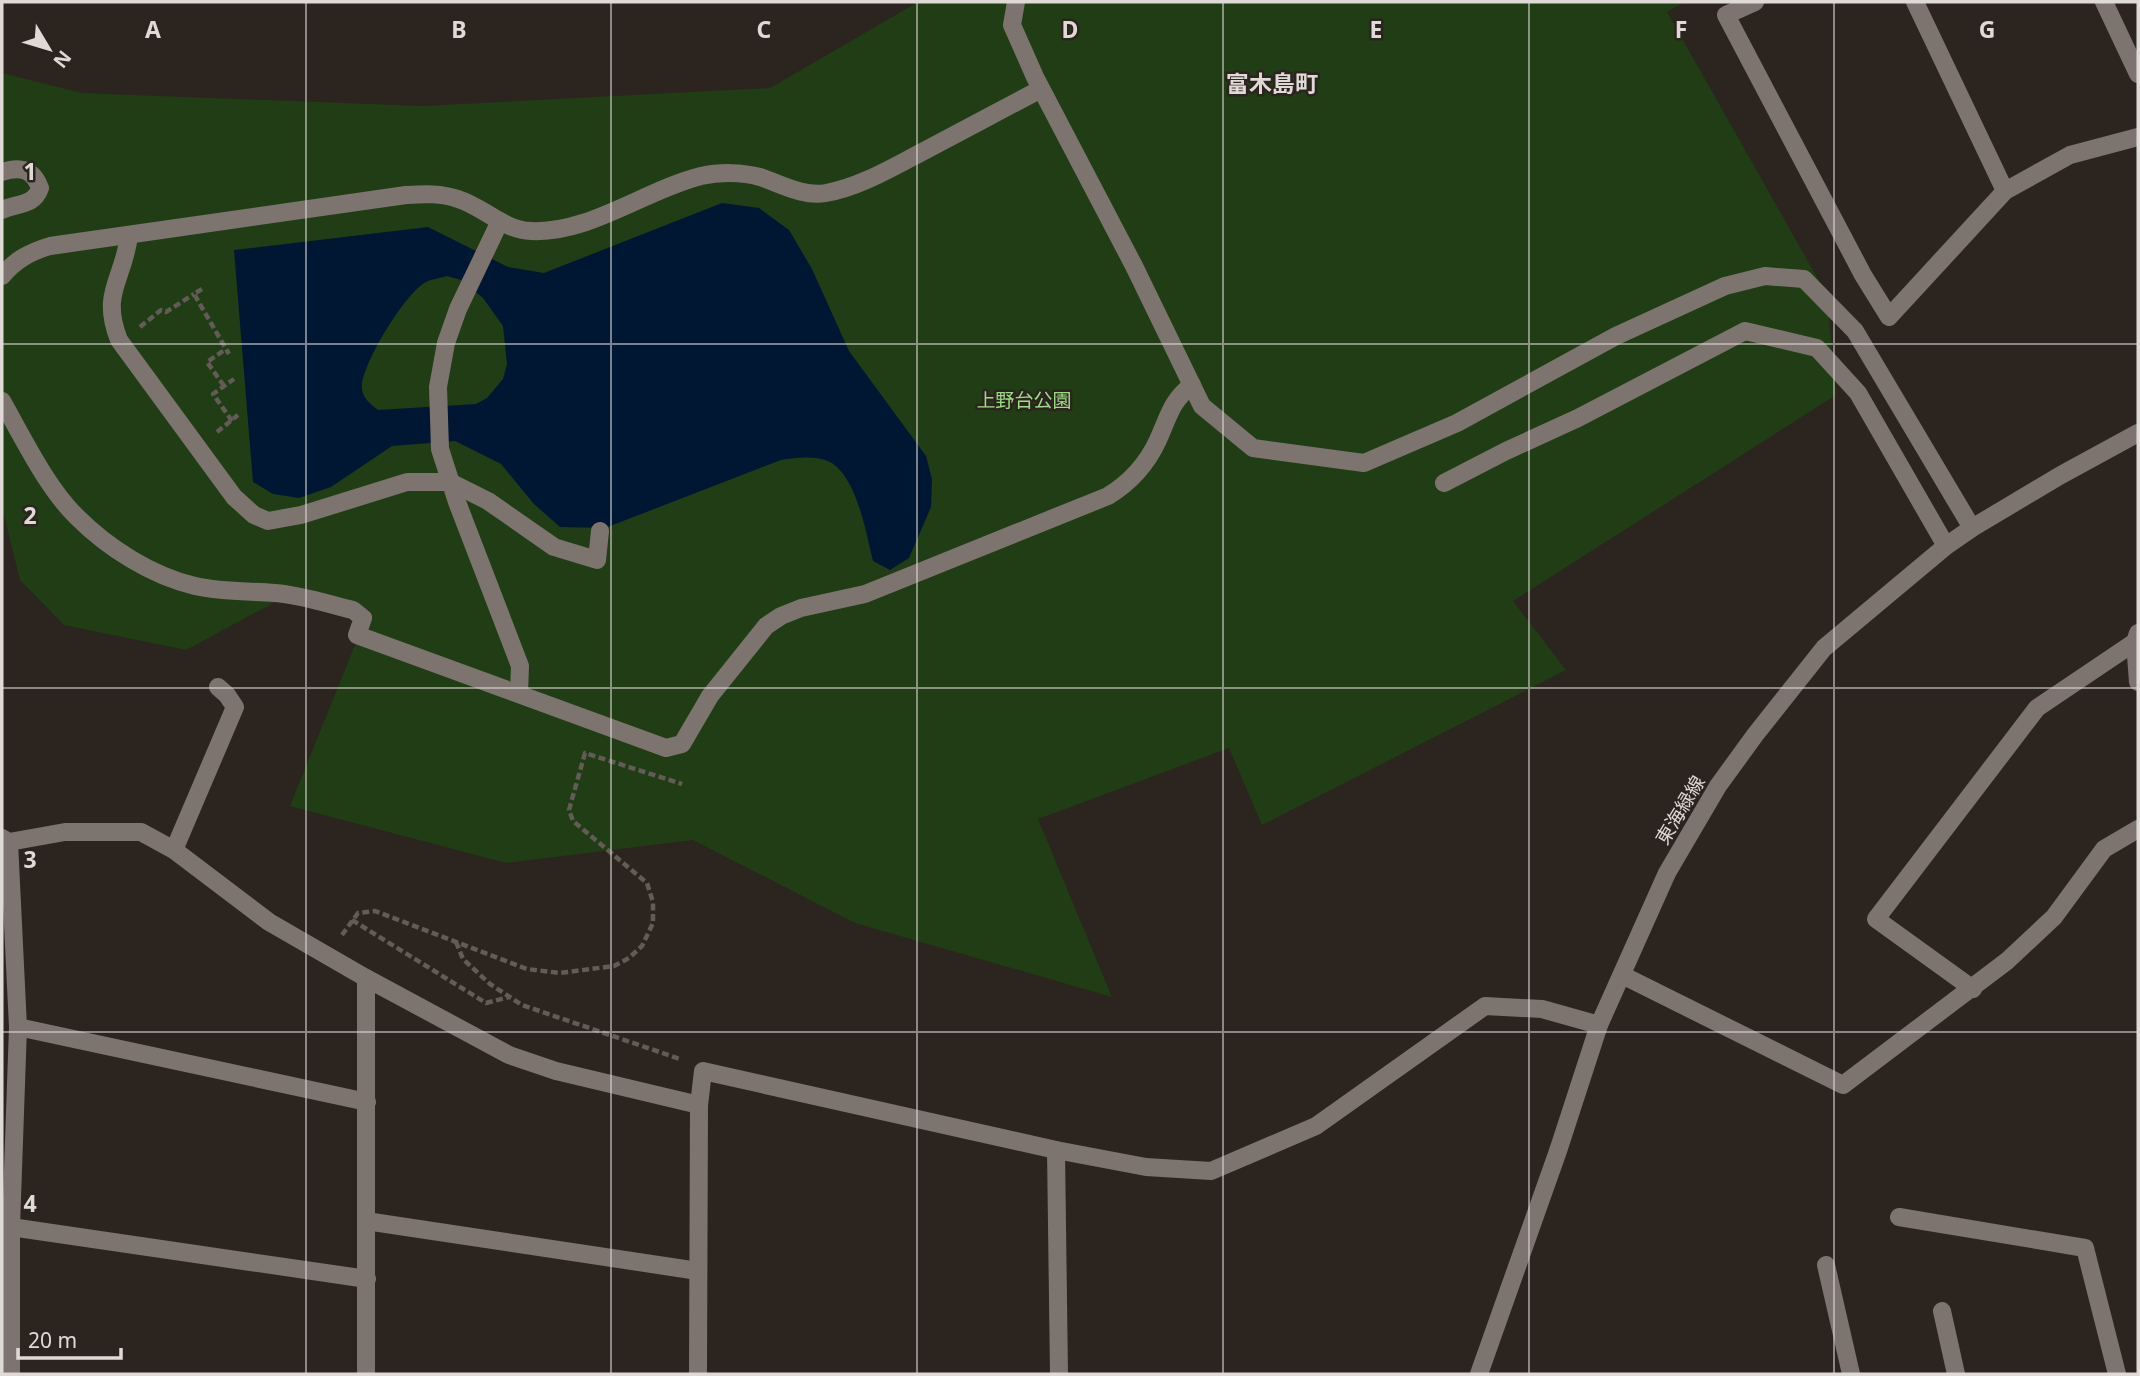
<svg xmlns="http://www.w3.org/2000/svg" width="2140" height="1376" viewBox="0 0 2140 1376" font-family="'Noto Sans','Noto Sans JP',sans-serif">
<style>
.green{fill:#203d15}
.water{fill:#001733;fill-rule:evenodd}
.lines{fill:none;stroke-linecap:round;stroke-linejoin:round}
.path{stroke:#625b56;stroke-width:4.5;stroke-dasharray:7 3.5;stroke-linecap:butt}
.service{stroke:#7e746f;stroke-width:18}
.minor{stroke:#7e746f;stroke-width:18}
.secondary{stroke:#7e746f;stroke-width:18}
.grid{fill:none;stroke:#e0dad7;stroke-width:2;stroke-opacity:0.55}
.labels{text-anchor:middle;dominant-baseline:central;stroke-width:5;stroke-linejoin:round;paint-order:stroke}
.park-label{font-size:19px;fill:#9bdd84;stroke:#2c241f}
.street-label{font-size:19px;fill:#e0dad7;stroke:#2c241f}
.quarter-label{font-size:23px;font-weight:bold;fill:#e0dad7;stroke:#2c241f}
.grid-label{font-size:23px;text-anchor:middle;font-weight:bold;fill:#e0dad7;stroke:#2c241f;stroke-width:5;stroke-linejoin:round;paint-order:stroke}
</style>
<rect width="100%" height="100%" fill="#2c241f"/>
<polygon class="green" points="918,2 1684,2 1667,12 1827,295 1836,395 1513,601 1566,670 1262,825 1229,748 1038,819 1112,997 855,923 693,840 506,863 290,806 369,610 292,593 186,650 64,625 20,580 2,507 2,73 82,93 422,106 770,88"/>
<path class="water" d="M722 203 759 208 789 230 812 269 849 351 926 456 932 479 931 507 909 558 890 570 873 561C866 533 857 477 830 462 815 455 797 458 781 460L605 528 560 527 534 504 501 464 455 441 392 446 331 487 299 498 273 494 253 482 234 250 428 227 508 267 544 273ZM447 276 461 280 483 298 503 326 507 364 503 379 487 398 476 404 378 410C370 404 360 396 362 384 365 360 405 293 426 282 432 279 441 278 447 276Z"/>
<g class="lines">
<g class="path">
<polyline points="202,289 194,294 229,354"/>
<polyline points="140,327 161,310 166,312 194,294"/>
<polyline points="224,386 207,362 226,349"/>
<polyline points="232,421 213,394 234,379"/>
<polyline points="217,432 238,415"/>
<polyline points="352,920 486,1003 509,997"/>
<polyline points="342,935 358,913 375,911 527,969 560,973 614,966 629,958 642,946 653,923 653,902 647,883 573,821 569,810 585,753 682,784"/>
<polyline points="456,942 463,959 490,984 522,1005 680,1059"/>
</g>
<g class="service">
<path d="M2 172C20 166 33 169 40 188 34 206 18 203 2 210"/>
<polyline points="500,221 458,309 446,343 438,387 440,449 457,502 520,666 519,694"/>
<path d="M129 235C124 280 100 292 119 340L234 497 254 515 268 521 301 515 407 482H450L488 501 554 547 597 560 600 531"/>
<path d="M2 276C15 260 30 252 50 246L406 195C424 194 441 193 458 199 484 207 503 230 531 231 589 234 645 190 701 176 719 172 742 172 760 177 781 184 803 197 826 193 860 187 893 167 924 151 963 130 1002 110 1041 89"/>
<path d="M2 401C23 438 47 488 77 517 108 548 152 576 195 586 222 592 248 591 275 593 301 595 328 604 353 610L363 618 357 635 666 748 682 744 710 696 766 626 781 616 801 608 865 594 1108 496C1131 482 1147 464 1158 440 1169 416 1171 401 1192 385"/>
</g>
<g class="minor">
<polyline points="1016,2 1012,25 1035,77 1134,266 1202,406 1253,448 1364,463 1457,423 1616,336 1725,286 1765,276 1804,279 1855,331 1972,528"/>
<polyline points="1755,2 1726,15 1863,275 1889,317 2005,191 2070,155 2138,137"/>
<polyline points="1915,2 2005,191"/>
<polyline points="2104,2 2138,74"/>
<polyline points="1444,483 1506,451 1578,418 1745,331 1817,348 1858,393 1946,546"/>
<polyline points="2138,633 2135,642 2138,682"/>
<polyline points="2,838 9,842 65,832 141,832 174,850 269,922 366,978 509,1055 556,1071 699,1105"/>
<polyline points="9,842 18,1027 11,1227 11,1374"/>
<polyline points="174,850 235,707 227,695 218,687"/>
<polyline points="1622,975 1843,1085 2007,961 2054,917 2104,849 2138,829"/>
<polyline points="366,978 366,1374"/>
<polyline points="1973,989 1876,919 2037,708 2135,642"/>
<polyline points="18,1027 367,1102"/>
<polyline points="1056,1150 1059,1374"/>
<polyline points="1899,1217 2085,1248 2117,1374"/>
<polyline points="366,1221 698,1271"/>
<polyline points="11,1227 367,1279"/>
<polyline points="1826,1265 1851,1374"/>
<polyline points="1942,1311 1956,1374"/>
<polyline points="698,1374 699,1105 703,1071 1056,1150 1146,1167 1211,1171 1316,1126 1485,1006 1542,1009 1599,1025"/>
</g>
<polyline class="secondary" points="1479,1374 1558,1151 1599,1025 1667,873 1718,786 1755,735 1824,648 1946,546 1972,528 2061,475 2138,433"/>
</g>
<path class="grid" d="M306 2V1374M611 2V1374M917 2V1374M1223 2V1374M1529 2V1374M1834 2V1374M2 344H2138M2 688H2138M2 1032H2138"/>
<g class="labels">
<g class="park-label">
<text x="1024" y="400">上野台公園</text>
</g>
<g class="street-label">
<text transform="translate(1680 810) rotate(-59)">東海緑線</text>
</g>
<g class="quarter-label">
<text x="1272" y="83">富木島町</text>
</g>
</g>
<g class="grid-label">
<text x="153" y="38">A</text>
<text x="459" y="38">B</text>
<text x="764" y="38">C</text>
<text x="1070" y="38">D</text>
<text x="1376" y="38">E</text>
<text x="1681" y="38">F</text>
<text x="1987" y="38">G</text>
<text x="30" y="180">1</text>
<text x="30" y="524">2</text>
<text x="30" y="868">3</text>
<text x="30" y="1212">4</text>
</g>
<rect width="2140" height="1376" fill="none" stroke="#e0dad7" stroke-width="7"/>
<g transform="translate(49 49) rotate(128)" stroke="#2c241f" stroke-width="5" paint-order="stroke">
<path d="M0-5L12 26L0 18L-12 26Z" fill="#e0dad7"/>
<text y="-10" font-size="19" font-weight="bold" text-anchor="middle" fill="#e0dad7">N</text>
</g>
<path d="M18 1348v10h103v-10" fill="none" stroke="#e0dad7" stroke-width="3.5"/>
<text x="28" y="1348" font-size="21" fill="#e0dad7" stroke="#2c241f" stroke-width="5" paint-order="stroke">20 m</text>
</svg>
